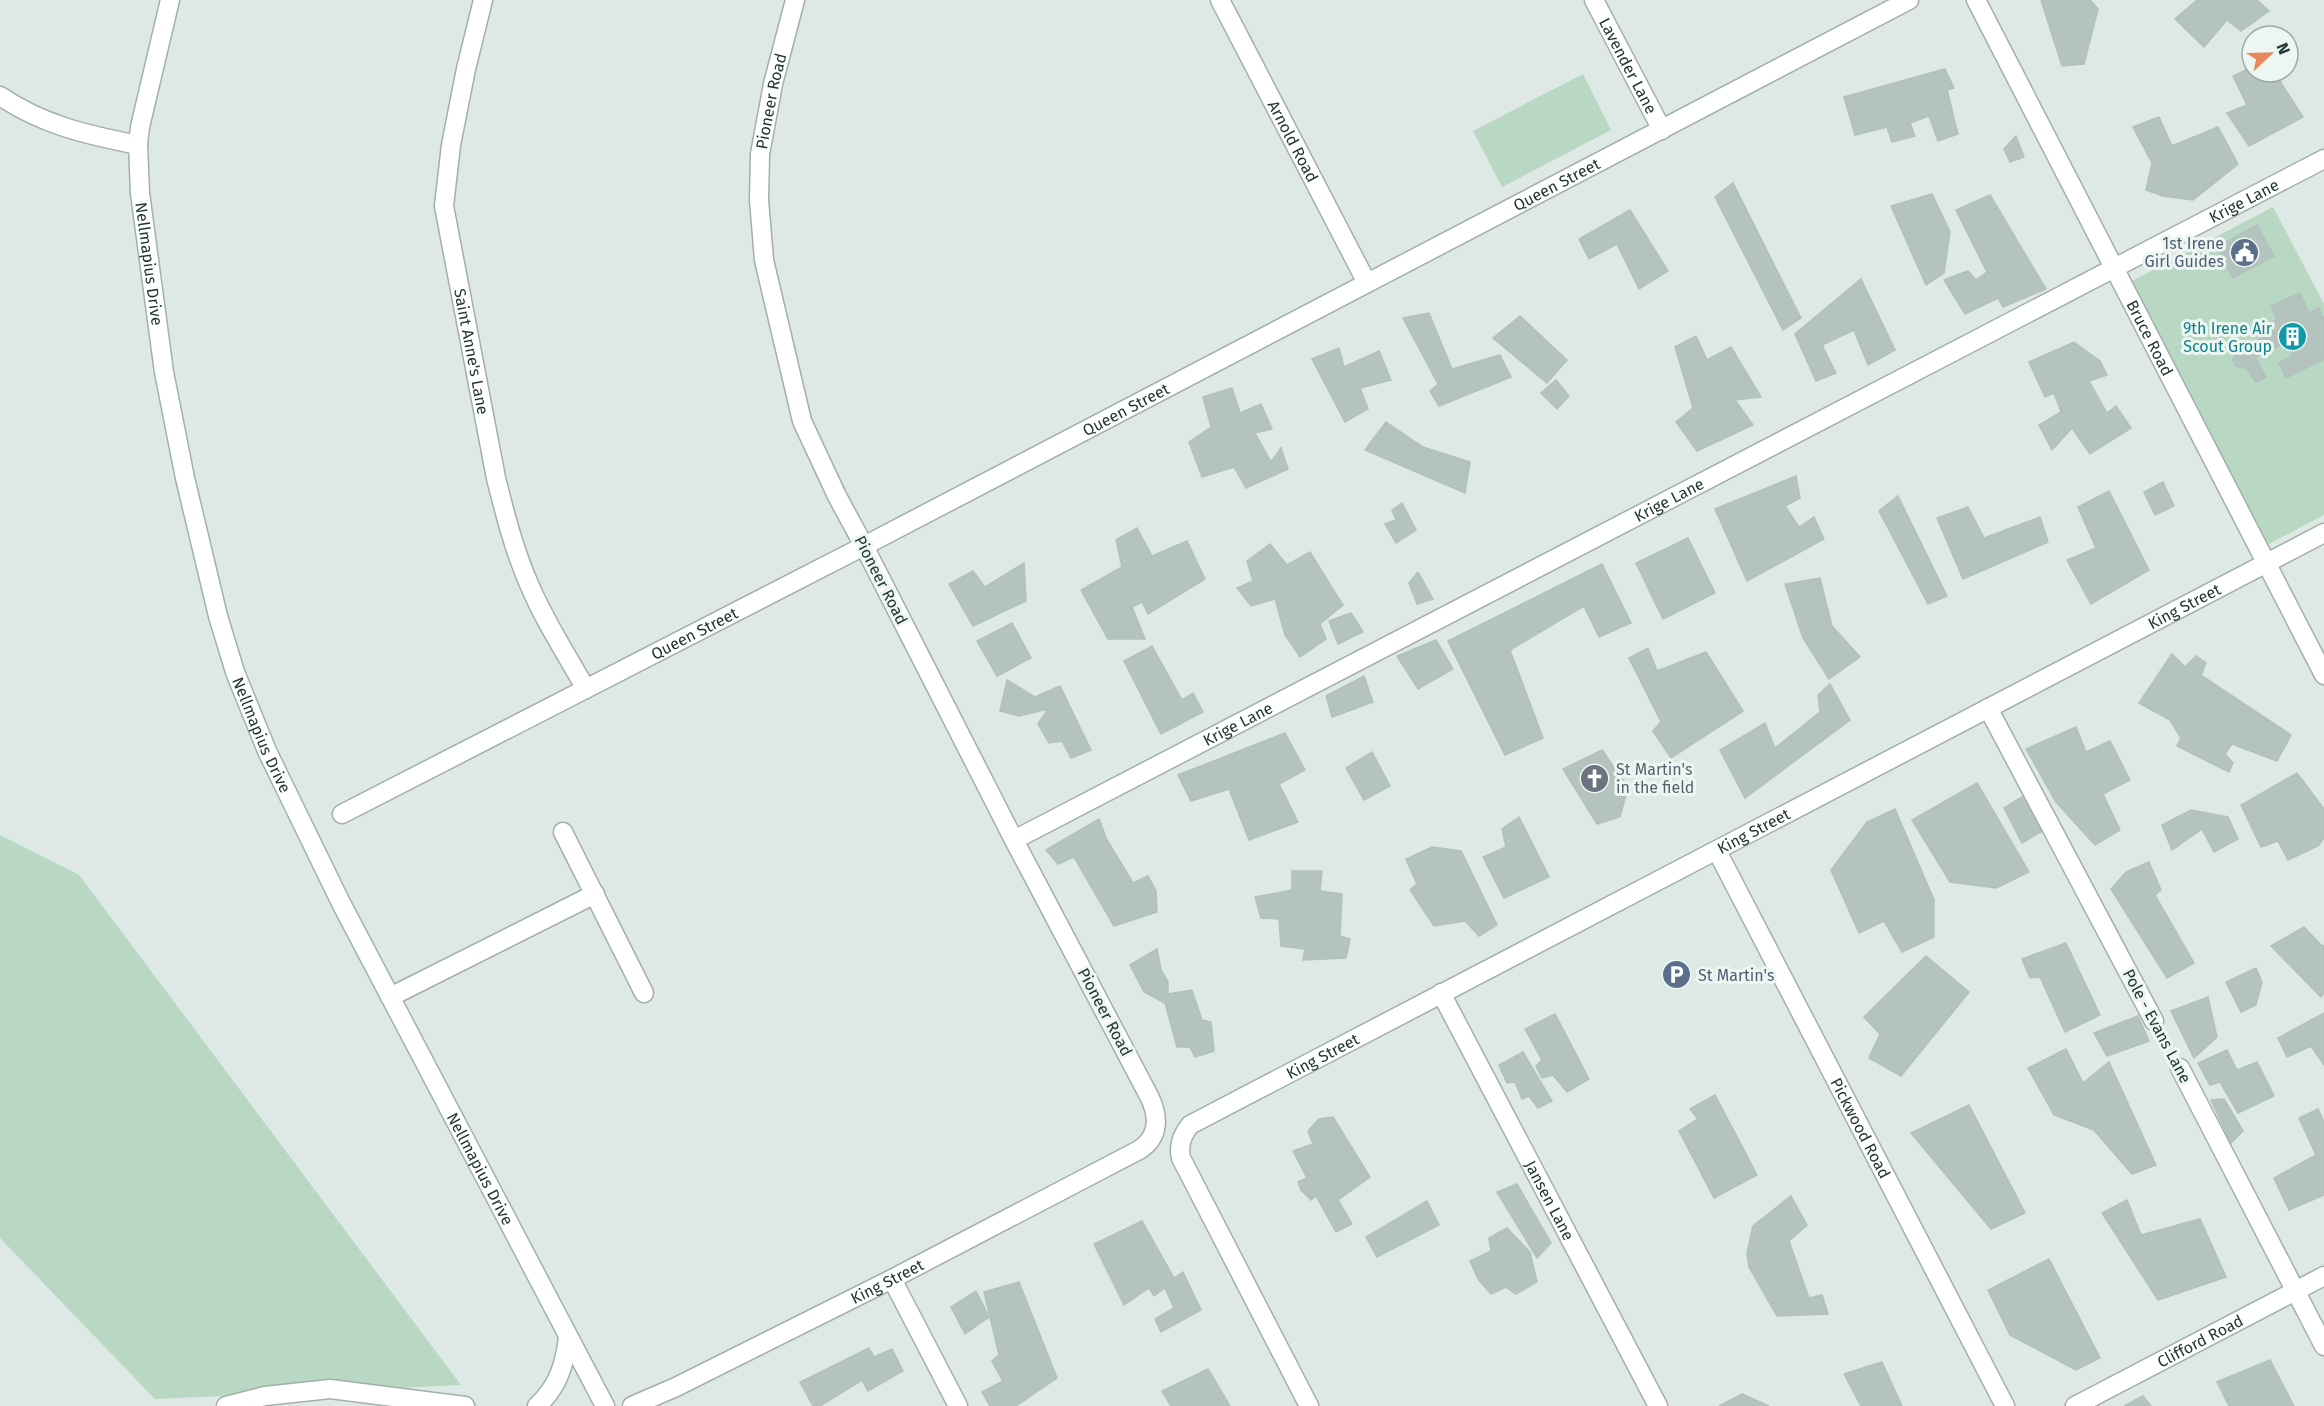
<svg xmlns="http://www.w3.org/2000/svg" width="2324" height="1406" viewBox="0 0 2324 1406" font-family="'Fira Sans',sans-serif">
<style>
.green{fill:#b8d8c3}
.building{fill:#b4c3bd;stroke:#b1c1bc;stroke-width:1.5}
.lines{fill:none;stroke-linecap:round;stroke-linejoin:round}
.minor-casing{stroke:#a2afab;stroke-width:21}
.secondary-casing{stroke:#9eb3ad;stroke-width:21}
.path{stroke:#81aa9f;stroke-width:4;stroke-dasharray:3 4.5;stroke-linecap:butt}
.minor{stroke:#fff;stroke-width:18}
.secondary{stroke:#fff;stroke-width:18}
.labels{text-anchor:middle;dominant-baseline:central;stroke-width:6;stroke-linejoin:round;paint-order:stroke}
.street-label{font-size:16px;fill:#213732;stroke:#eef6f2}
.service-label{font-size:16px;fill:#4e5e75;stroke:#eef6f2;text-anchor:end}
.culture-label{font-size:16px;fill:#0d838f;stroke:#eef6f2;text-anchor:end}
.worship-label{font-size:16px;fill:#5b616d;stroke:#eef6f2;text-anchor:start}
</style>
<rect width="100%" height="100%" fill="#dee8e4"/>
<g class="green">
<polygon points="1583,74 1611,130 1502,187 1473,131"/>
<polygon points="2273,207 2324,304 2324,515 2267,545 2128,283"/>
<polygon points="0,835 79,875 461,1385 155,1399 0,1238"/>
</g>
<g class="building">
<polygon points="2041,0 2090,0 2098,9 2084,64 2062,66"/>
<polygon points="2197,0 2257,0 2269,11 2241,31 2227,20 2204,47 2175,19"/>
<polygon points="2252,67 2252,72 2274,72 2303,117 2249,146 2227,113 2247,105 2233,76"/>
<polygon points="1945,69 1954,88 1947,90 1958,134 1938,141 1929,116 1910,123 1915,136 1892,142 1887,127 1855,135 1844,97"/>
<polygon points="2159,117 2172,146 2218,127 2238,164 2193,200 2163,196 2146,190 2152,163 2133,127"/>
<polygon points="2016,136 2024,157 2010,162 2004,149"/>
<polygon points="1733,183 1801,318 1783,330 1715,197"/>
<polygon points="1932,194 1950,232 1944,273 1926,285 1891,206"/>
<polygon points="1990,195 2046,289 2003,307 1998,298 1965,314 1944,280 1968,271 1976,280 1987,272 1956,210"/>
<polygon points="1630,210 1668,271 1639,289 1617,244 1589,259 1579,239"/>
<polygon points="2257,225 2274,256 2233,278 2217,247"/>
<polygon points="1861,279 1895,350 1868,365 1854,330 1822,345 1836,373 1816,381 1795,334"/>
<polygon points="2300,293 2309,313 2319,308 2324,319 2324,359 2286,378 2279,363 2293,355 2287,342 2255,357 2266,377 2256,382 2246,368 2236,366 2233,360 2235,353 2271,333 2267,324 2277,319 2271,306"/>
<polygon points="1429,313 1452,369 1500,355 1511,377 1439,406 1430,391 1438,384 1403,318"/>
<polygon points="1520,316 1567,360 1547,383 1493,338"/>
<polygon points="1696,336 1707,360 1731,347 1761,397 1735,400 1753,425 1697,451 1676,422 1693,408 1675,347"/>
<polygon points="2074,342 2100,361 2107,375 2089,381 2107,413 2116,406 2131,428 2090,454 2072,428 2052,450 2039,425 2061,412 2054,393 2045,397 2029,362"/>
<polygon points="1339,348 1344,367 1379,351 1391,380 1360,388 1368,409 1345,422 1312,359"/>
<polygon points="1556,380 1569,396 1557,409 1541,393"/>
<polygon points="1232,388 1240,413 1261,404 1272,429 1255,433 1271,462 1281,448 1288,469 1246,488 1234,467 1202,477 1189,442 1211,427 1203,397"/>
<polygon points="1386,422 1423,447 1470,462 1465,493 1365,450"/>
<polygon points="1796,476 1800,498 1785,506 1799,527 1814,517 1824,539 1747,581 1715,509"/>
<polygon points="2163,482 2174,506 2155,515 2144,492"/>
<polygon points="2109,491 2149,570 2091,604 2067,560 2096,548 2078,507"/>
<polygon points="1898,496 1947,596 1928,604 1879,511"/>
<polygon points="1402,503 1416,530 1396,543 1385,524 1396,520 1392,510"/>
<polygon points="1968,507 1984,538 2040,517 2048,542 1963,579 1937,518"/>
<polygon points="1137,528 1152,556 1187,541 1205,579 1148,614 1142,602 1132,607 1145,639 1108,639 1081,590 1122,567 1116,540"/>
<polygon points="1688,538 1715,593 1663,619 1636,563"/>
<polygon points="1270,544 1287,565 1310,552 1343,605 1320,624 1326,639 1300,657 1285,635 1275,599 1251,606 1237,588 1253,581 1247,561"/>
<polygon points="1024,563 1026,601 973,626 949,584 973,571 985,587"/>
<polygon points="1602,564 1631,623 1599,637 1584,606 1510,650 1543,738 1505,755 1448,641"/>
<polygon points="1418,572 1433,599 1417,604 1409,583"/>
<polygon points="1820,578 1832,626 1860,657 1829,679 1803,638 1785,584"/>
<polygon points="1351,613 1363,632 1338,644 1329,621"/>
<polygon points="1012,623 1031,658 997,676 977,641"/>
<polygon points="1436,640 1453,669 1418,689 1397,656"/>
<polygon points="1152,646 1182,700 1193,693 1203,712 1161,734 1124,661"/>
<polygon points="1648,648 1657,671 1706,652 1743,711 1671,758 1653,731 1661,722 1629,658"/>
<polygon points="2172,654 2185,667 2196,656 2206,663 2201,675 2291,735 2277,761 2232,744 2225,754 2233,763 2229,772 2177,746 2181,738 2170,720 2139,703"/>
<polygon points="1364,676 1373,702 1332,717 1326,696"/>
<polygon points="1007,680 1035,697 1060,686 1091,750 1071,758 1062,741 1049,743 1038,724 1048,709 1019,716 1000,711"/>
<polygon points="1830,684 1850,720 1745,798 1720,750 1765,723 1775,748 1820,712 1818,695"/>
<polygon points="2076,727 2086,752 2110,741 2130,780 2103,794 2120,830 2095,845 2056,802 2026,749"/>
<polygon points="1285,733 1305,770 1279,784 1298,822 1249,840 1229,789 1191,801 1178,775"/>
<polygon points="1602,750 1628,787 1620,817 1597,824 1563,769"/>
<polygon points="1372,752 1390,786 1364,800 1346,768"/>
<polygon points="2297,773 2324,809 2324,838 2318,846 2288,860 2278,841 2261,847 2241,805"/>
<polygon points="1977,783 2029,872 1996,888 1950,882 1912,820"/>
<polygon points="2025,795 2044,830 2022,843 2004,808"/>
<polygon points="1895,809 1934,900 1934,937 1902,952 1884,921 1859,933 1831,870 1867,822"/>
<polygon points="2191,810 2228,817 2238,839 2214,852 2202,829 2172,850 2162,825"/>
<polygon points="1519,817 1549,877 1504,898 1483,857 1506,847 1502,829"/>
<polygon points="1099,819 1107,840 1133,883 1148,876 1156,891 1157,912 1114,926 1074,857 1058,864 1046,850"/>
<polygon points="1432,847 1461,851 1497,925 1479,936 1465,921 1434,926 1410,890 1417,884 1406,859"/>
<polygon points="2149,862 2161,890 2155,895 2194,963 2167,978 2111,889 2126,872"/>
<polygon points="1292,871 1322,871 1320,891 1342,894 1340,936 1350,939 1346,958 1303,960 1305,949 1281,946 1279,919 1261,918 1255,897 1292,890"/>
<polygon points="2304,927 2323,947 2324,945 2324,993 2321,997 2271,946"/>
<polygon points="2066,943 2100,1015 2065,1032 2040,977 2030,978 2022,959"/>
<polygon points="1157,949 1161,970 1168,982 1168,994 1192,990 1202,1020 1211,1022 1214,1051 1195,1057 1190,1047 1177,1047 1165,1003 1144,992 1130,965"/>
<polygon points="1926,956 1969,992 1901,1076 1869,1058 1880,1034 1864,1017"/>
<polygon points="2256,968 2262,982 2256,1005 2241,1012 2226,982"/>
<polygon points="2208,997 2217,1037 2194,1058 2171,1011"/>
<polygon points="2324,1013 2324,1065 2311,1046 2287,1057 2278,1038"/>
<polygon points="1555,1014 1589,1079 1567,1092 1553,1075 1542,1078 1536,1066 1542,1060 1525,1029"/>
<polygon points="2138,1016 2149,1041 2107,1056 2094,1033"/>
<polygon points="2066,1049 2083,1083 2109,1062 2156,1165 2132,1174 2094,1130 2054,1115 2028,1068"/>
<polygon points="2227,1050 2237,1070 2257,1062 2274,1096 2238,1113 2220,1082 2210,1085 2198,1063"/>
<polygon points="1523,1052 1552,1101 1538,1108 1529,1096 1522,1099 1515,1082 1507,1083 1499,1065"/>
<polygon points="1715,1095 1757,1175 1714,1198 1679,1131 1698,1119 1690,1109"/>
<polygon points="2224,1099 2243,1131 2231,1143 2211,1100"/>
<polygon points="1969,1105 2025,1213 1991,1229 1911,1133"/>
<polygon points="2318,1109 2324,1122 2324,1195 2289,1210 2274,1178 2316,1155 2299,1118"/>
<polygon points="1333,1117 1370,1177 1338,1200 1352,1224 1336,1232 1316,1196 1311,1200 1301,1190 1298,1182 1307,1178 1293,1151 1313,1144 1308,1131 1319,1119"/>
<polygon points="1517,1184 1551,1243 1537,1258 1497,1192"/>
<polygon points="1791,1196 1807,1225 1789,1241 1809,1298 1822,1295 1828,1314 1777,1316 1749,1267 1747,1253 1753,1226"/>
<polygon points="2127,1200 2141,1235 2200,1219 2226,1277 2158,1300 2102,1213"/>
<polygon points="1427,1201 1439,1225 1377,1257 1366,1237"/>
<polygon points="1142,1221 1174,1278 1183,1272 1201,1310 1161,1332 1155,1319 1174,1308 1165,1288 1154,1296 1149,1288 1124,1305 1094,1244"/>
<polygon points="1507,1228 1530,1252 1537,1282 1516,1294 1506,1287 1491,1294 1478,1279 1470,1261 1491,1251 1489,1238"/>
<polygon points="2049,1259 2100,1358 2076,1370 2010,1335 1988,1290"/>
<polygon points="1019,1282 1057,1378 1016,1406 992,1361 999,1355 984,1292"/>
<polygon points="976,1291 989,1317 965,1334 951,1307"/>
<polygon points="869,1348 874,1357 892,1349 903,1371 868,1391 862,1380 820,1406 813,1406 800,1382"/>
<polygon points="2270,1360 2294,1406 2229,1406 2217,1382"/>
<polygon points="1882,1362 1902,1406 1861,1406 1844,1374"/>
<polygon points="1208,1369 1230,1406 1171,1406 1162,1391"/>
<polygon points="1003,1381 1016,1406 990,1406 982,1392"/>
<polygon points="1742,1394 1769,1406 1719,1406"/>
<polygon points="2143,1396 2151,1406 2124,1406"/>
</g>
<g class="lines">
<defs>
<g id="minor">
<path id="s1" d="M483 0 466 69 451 145 444 206 496 478C505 514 514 550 529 584 544 620 566 654 586 689"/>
<path id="s2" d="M1220 0 1367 283"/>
<path id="s3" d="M1594 0 1662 130"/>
<path id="s4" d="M1976 0 2324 675"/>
<path d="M0 96C42 125 88 135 138 145"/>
<polyline points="1988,708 2154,1021"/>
<path id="s5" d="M342 814 864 546 1909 0"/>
<polyline points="563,832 644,993"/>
<path id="s6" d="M1014 840 2324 159"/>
<path id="s7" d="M1717 851 2005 1406"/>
<path id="s8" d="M1441 993 1658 1406"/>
<polyline points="390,997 595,894"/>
<polyline points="2180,1068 2324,1346"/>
<polyline points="892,1279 958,1406"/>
<polyline points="226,1406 265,1396 330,1389 465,1406"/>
<path id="s9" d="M632 1406 676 1387 892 1279 1139 1150C1160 1137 1159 1116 1149 1096L1014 840 864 546 837 496 802 421 764 260 759 200 760 154 773 84 795 0"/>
<path id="s10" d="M1309 1406 1181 1158C1178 1146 1182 1135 1190 1125L2324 533"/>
<path id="s11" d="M2075 1406 2324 1276"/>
</g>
<g id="secondary">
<path id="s12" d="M170 0 140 127 138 145 140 193 164 372 185 478 218 616 235 672 267 751 341 903 605 1406"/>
<path d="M537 1406C558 1387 565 1364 568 1337"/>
</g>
</defs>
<use href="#minor" class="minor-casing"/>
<use href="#secondary" class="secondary-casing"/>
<polyline class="path" points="2163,1037 2171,1051"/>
<use href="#minor" class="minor"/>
<use href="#secondary" class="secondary"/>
</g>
<defs>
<symbol id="civic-disc" viewBox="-11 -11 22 22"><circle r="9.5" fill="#5c6f8a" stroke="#eef6f2"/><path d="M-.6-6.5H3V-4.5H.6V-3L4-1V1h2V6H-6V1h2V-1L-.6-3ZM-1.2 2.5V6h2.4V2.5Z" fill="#fff"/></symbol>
<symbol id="building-disc" viewBox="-11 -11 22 22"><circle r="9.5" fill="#0f9aa8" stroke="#eef6f2"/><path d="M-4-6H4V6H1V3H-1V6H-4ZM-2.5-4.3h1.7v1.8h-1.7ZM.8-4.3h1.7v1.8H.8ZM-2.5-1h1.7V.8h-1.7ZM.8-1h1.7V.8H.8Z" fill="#fff"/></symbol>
<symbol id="church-disc" viewBox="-11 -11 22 22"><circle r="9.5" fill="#6b7280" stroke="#eef6f2"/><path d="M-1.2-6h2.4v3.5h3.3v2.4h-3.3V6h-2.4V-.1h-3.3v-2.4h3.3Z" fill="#fff"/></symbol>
<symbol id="parking-disc" viewBox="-11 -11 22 22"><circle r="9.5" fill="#5c6f8a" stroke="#eef6f2"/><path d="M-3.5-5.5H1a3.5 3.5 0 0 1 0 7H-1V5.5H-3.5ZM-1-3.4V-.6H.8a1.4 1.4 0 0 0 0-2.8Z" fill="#fff"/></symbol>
</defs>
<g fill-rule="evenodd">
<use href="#civic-disc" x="2228" y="236" width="33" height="33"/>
<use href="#building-disc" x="2276" y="320" width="33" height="33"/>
<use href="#church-disc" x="1578" y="762" width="33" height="33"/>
<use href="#parking-disc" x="1660" y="958" width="33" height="33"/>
</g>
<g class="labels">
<g class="street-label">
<text stroke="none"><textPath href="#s3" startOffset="74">Lavender Lane</textPath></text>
<text stroke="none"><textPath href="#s9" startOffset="1714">Pioneer Road</textPath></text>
<text stroke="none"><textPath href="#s2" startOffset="159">Arnold Road</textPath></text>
<text stroke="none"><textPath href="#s5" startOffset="1368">Queen Street</textPath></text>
<text stroke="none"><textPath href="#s6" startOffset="1386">Krige Lane</textPath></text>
<text stroke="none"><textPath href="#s12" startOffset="268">Nellmapius Drive</textPath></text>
<text stroke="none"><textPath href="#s4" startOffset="380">Bruce Road</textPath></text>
<text stroke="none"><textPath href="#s1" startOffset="358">Saint Anne's Lane</textPath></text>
<text stroke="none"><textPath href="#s5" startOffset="882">Queen Street</textPath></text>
<text stroke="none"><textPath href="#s6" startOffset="738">Krige Lane</textPath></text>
<text transform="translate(881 580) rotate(63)">Pioneer Road</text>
<text stroke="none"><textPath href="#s10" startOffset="1436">King Street</textPath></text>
<text stroke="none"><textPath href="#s5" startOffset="396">Queen Street</textPath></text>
<text stroke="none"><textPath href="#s6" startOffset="252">Krige Lane</textPath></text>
<text stroke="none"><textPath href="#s12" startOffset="754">Nellmapius Drive</textPath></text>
<text stroke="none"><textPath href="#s10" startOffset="950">King Street</textPath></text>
<text transform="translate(1105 1012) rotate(62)">Pioneer Road</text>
<text transform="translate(2157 1026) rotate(62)">Pole - Evans Lane</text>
<text stroke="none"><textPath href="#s10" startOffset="464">King Street</textPath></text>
<text stroke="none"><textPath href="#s7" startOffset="312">Pickwood Road</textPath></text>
<text stroke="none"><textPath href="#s12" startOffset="1240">Nellmapius Drive</textPath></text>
<text stroke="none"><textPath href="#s8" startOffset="234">Jansen Lane</textPath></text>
<text stroke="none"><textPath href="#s9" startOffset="284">King Street</textPath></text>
<text stroke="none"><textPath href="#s11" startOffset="141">Clifford Road</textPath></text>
</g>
<g class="service-label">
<text x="2224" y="243">1st Irene<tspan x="2224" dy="18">Girl Guides</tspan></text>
<text x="1698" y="975" text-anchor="start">St Martin's</text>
</g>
<g class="culture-label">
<text x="2272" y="328">9th Irene Air<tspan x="2272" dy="18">Scout Group</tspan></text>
</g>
<g class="worship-label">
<text x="1616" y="769">St Martin's<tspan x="1616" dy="18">in the field</tspan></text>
</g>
</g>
<g transform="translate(2270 54) rotate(68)"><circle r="28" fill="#eef6f2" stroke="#9caaa5" stroke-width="1.5"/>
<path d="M0-4.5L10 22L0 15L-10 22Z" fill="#e7875e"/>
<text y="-9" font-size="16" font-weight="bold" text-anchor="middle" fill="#213732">N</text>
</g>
</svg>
